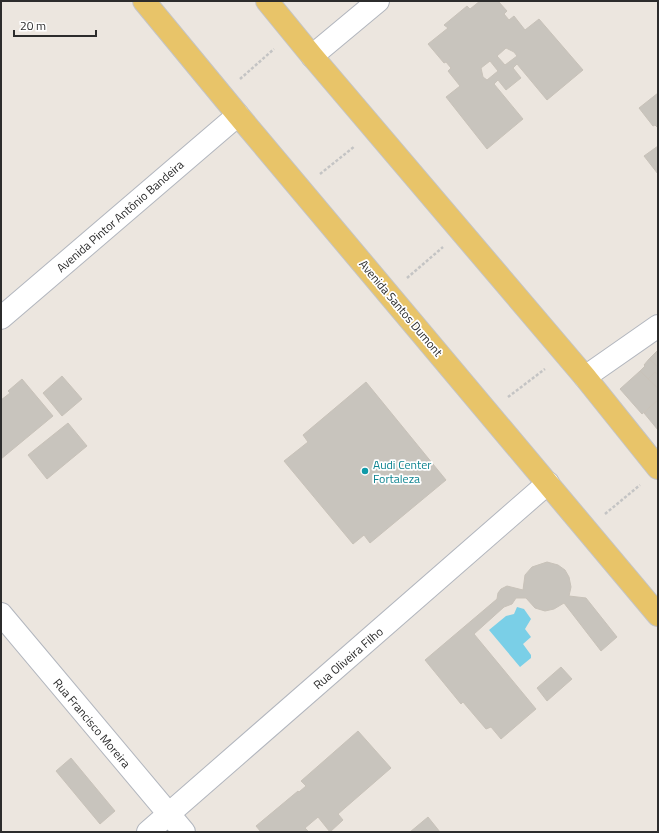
<svg xmlns="http://www.w3.org/2000/svg" width="659" height="833" viewBox="0 0 659 833" font-family="'Titillium Web',sans-serif">
<style>
.water{fill:#7acfe7}
.building{fill:#c8c4bd;stroke:#c8c2b9;fill-rule:evenodd}
.lines{fill:none;stroke-linecap:round;stroke-linejoin:round}
.minor-casing{stroke:#b2b6be;stroke-width:24}
.major-casing{stroke:#c4c4c4;stroke-width:24}
.path{stroke:#c4c4c4;stroke-width:2.5;stroke-dasharray:3 2;stroke-linecap:butt}
.minor{stroke:#fff;stroke-width:22}
.major{stroke:#e8c469;stroke-width:22}
.culture-dot{fill:#0f9aa8;stroke:#fff;stroke-width:1.5}
.labels{text-anchor:middle;dominant-baseline:central;stroke-width:3.5;stroke-linejoin:round;paint-order:stroke}
.street-label{font-size:12px;fill:#2c2c2c;stroke:#fff}
.culture-label{font-size:12px;fill:#0d838f;stroke:#fff;text-anchor:start}
</style>
<rect width="100%" height="100%" fill="#ece6df"/>
<polygon class="water" points="517,607 524,609 531,619 525,629 531,637 523,644 531,655 531,658 520,667 489,630 506,616 514,614"/>
<g class="building">
<path d="M480 1H498L507 11 504 14 509 20 514 16 525 30 539 19 583 70 547 100 517 64 513 68 521 78 506 90 498 80 494 84 523 119 487 149 446 97 460 86 448 71 451 68 446 62 444 63 428 44 448 28 444 25 467 6 470 9ZM506 48 514 52 517 56 505 65 497 56ZM490 61 498 71 487 80 483 77 481 68Z"/>
<polygon points="658,93 658,128 655,125 653,126 639,108"/>
<polygon points="658,146 658,174 644,156"/>
<polygon points="658,350 658,367 649,359"/>
<polygon points="649,359 658,367 658,375 655,372 648,379 640,371 645,366 644,365"/>
<polygon points="640,371 658,388 658,400 642,414 620,389"/>
<polygon points="655,372 658,375 658,388 648,379"/>
<polygon points="62,376 82,399 62,416 43,393"/>
<polygon points="22,379 53,416 1,459 1,400 10,393 8,391"/>
<polygon points="366,382 446,480 370,543 364,535 353,544 284,461 308,442 303,435"/>
<polygon points="658,400 658,430 644,413"/>
<polygon points="68,423 87,446 47,479 28,455"/>
<polygon points="547,562 558,565 565,570 569,577 571,587 569,596 586,598 617,637 601,651 564,603 554,609 545,611 535,608 526,598 516,598 512,604 504,607 474,634 536,709 501,739 491,727 486,729 463,702 461,704 425,660 497,599 498,593 501,589 507,586 523,590 525,575 532,567"/>
<polygon points="561,667 572,679 547,701 537,688"/>
<polygon points="358,731 391,768 338,814 343,820 330,832 318,817 305,828 309,832 261,832 256,826 298,791 299,792 306,786 301,781"/>
<polygon points="71,758 115,811 100,824 56,771"/>
<polygon points="428,817 440,832 410,832"/>
</g>
<g class="lines">
<defs>
<g id="minor">
<polyline points="312,56 378,1"/>
<polyline points="1,318 238,115"/>
<polyline points="585,377 658,326"/>
<polyline points="1,614 184,832"/>
<polyline points="148,832 548,483"/>
</g>
<g id="major">
<polyline points="144,1 238,115 658,615"/>
<polyline points="267,1 312,56 585,377 658,468"/>
</g>
</defs>
<use href="#minor" class="minor-casing"/>
<use href="#major" class="major-casing"/>
<g class="path">
<polyline points="240,79 274,49"/>
<polyline points="320,174 355,146"/>
<polyline points="407,278 443,247"/>
<polyline points="508,397 545,369"/>
<polyline points="605,514 640,485"/>
</g>
<use href="#minor" class="minor"/>
<use href="#major" class="major"/>
</g>
<circle class="culture-dot" cx="365" cy="471" r="4"/>
<g class="labels">
<g class="street-label">
<text transform="translate(120 216) rotate(-41)">Avenida Pintor Antônio Bandeira</text>
<text transform="translate(401 308) rotate(50)">Avenida Santos Dumont</text>
<text transform="translate(348 658) rotate(-41)">Rua Oliveira Filho</text>
<text transform="translate(92 723) rotate(50)">Rua Francisco Moreira</text>
</g>
<g class="culture-label">
<text x="373" y="464">Audi Center<tspan x="373" dy="14">Fortaleza</tspan></text>
</g>
</g>
<rect width="659" height="833" fill="none" stroke="#2c2c2c" stroke-width="4"/>
<path d="M14 30v6h82v-6" fill="none" stroke="#2c2c2c" stroke-width="2"/>
<text x="20" y="30" font-size="12" fill="#2c2c2c" stroke="#ffffff" stroke-width="3" paint-order="stroke">20 m</text>
</svg>
